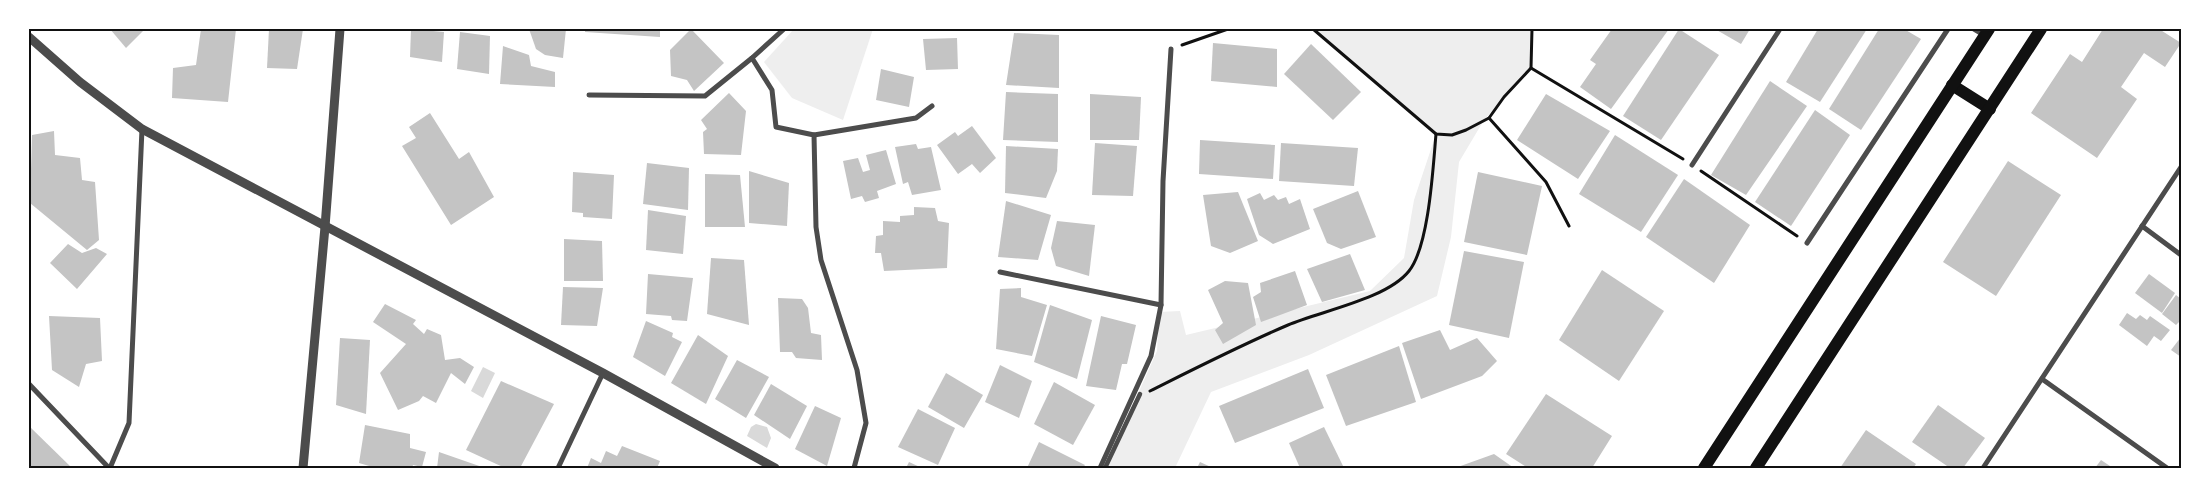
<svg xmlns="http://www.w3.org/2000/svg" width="2210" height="497" viewBox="0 0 2210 497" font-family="'PT Sans Narrow',sans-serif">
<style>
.green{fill:#eee}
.water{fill:#d9d9d9}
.building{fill:#c4c4c4}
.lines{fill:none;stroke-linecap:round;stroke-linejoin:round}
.path{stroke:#111;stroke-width:3}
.pedestrian{stroke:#4c4c4c;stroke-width:4.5}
.minor{stroke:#4c4c4c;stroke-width:5}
.tertiary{stroke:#4c4c4c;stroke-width:9}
.primary{stroke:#111;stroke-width:12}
.neatline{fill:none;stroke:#111;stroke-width:2}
</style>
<rect width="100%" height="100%" fill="#fff"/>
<g class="green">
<polygon points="794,29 873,29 843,120 792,98 764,62"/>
<polygon points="1311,29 1532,29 1531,68 1484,120 1459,162 1451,237 1437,296 1309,355 1211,392 1175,468 1105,468 1157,351 1159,312 1180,311 1186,335 1370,291 1404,258 1414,200 1436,134"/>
</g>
<g class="water">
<polygon points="483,367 495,373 483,398 471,391"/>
<polygon points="756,424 767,427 771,438 767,448 747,436 751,427"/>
</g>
<g class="building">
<polygon points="110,29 145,29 126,48"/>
<polygon points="201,29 236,29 228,102 172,98 173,68 196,65"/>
<polygon points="269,29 303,29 297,69 267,68"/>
<polygon points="411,29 444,32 442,62 410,57"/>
<polygon points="529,29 566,29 563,58 545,55 536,49"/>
<polygon points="585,29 660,29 660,37 585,32"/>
<polygon points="691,29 724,63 694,91 687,80 671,76 670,50"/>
<polygon points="1612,29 1669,29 1611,109 1580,87 1596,64 1590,60"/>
<polygon points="1679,29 1719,55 1661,140 1623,116"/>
<polygon points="1715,29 1750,29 1741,44"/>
<polygon points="1818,29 1867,29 1820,102 1786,82"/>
<polygon points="1879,29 1904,29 1921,39 1861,130 1829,109"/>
<polygon points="2103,29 2159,29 2181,43 2165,67 2144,53 2121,87 2137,99 2097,158 2031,113 2070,54 2082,62"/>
<polygon points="460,32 490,36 489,74 457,69"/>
<polygon points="1014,33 1059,35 1059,88 1006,85"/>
<polygon points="957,38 958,69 926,70 923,39"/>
<polygon points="1213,43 1277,49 1277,87 1211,81"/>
<polygon points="1311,44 1361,92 1333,120 1284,74"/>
<polygon points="503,46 529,55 531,66 555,72 555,87 500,84"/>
<polygon points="881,69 914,77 909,107 876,100"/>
<polygon points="1770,81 1807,106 1746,195 1711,175"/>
<polygon points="1006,92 1058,94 1058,142 1003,140"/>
<polygon points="729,93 746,111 741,155 704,154 703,132 707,129 701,120"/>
<polygon points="1090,94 1141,97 1139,140 1090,140"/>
<polygon points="1546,94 1610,131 1578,179 1517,140"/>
<polygon points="1815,110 1850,135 1791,226 1755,202"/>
<polygon points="430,113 459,159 469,152 494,197 451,225 402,146 416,138 409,127"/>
<polygon points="972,126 996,158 980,173 972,164 958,174 937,145 955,132 958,136"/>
<polygon points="54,131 55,155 80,158 82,180 95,182 99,240 87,250 30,203 32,135"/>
<polygon points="1615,135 1678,175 1641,232 1579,194"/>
<polygon points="1200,140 1275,145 1273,179 1199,174"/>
<polygon points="1095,143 1137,146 1133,196 1092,195"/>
<polygon points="1281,143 1358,148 1354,186 1279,181"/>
<polygon points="916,144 918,149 931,147 941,190 912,195 908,182 903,184 895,147"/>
<polygon points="1006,146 1058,149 1057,171 1046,198 1005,193"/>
<polygon points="886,150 896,184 877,191 879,198 865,202 862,196 851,199 843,161 858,158 863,172 870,170 866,155"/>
<polygon points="2008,161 2061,195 1996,296 1943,262"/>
<polygon points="647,163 689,168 688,210 643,204"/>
<polygon points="749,171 789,183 787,226 749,223"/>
<polygon points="573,172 614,175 612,219 583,217 583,213 572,212"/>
<polygon points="1478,172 1542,186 1527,255 1464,242"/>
<polygon points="705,174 740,175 745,227 705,227"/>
<polygon points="1684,179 1750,225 1714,283 1646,237"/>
<polygon points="1358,191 1376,237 1341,249 1327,243 1313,209"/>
<polygon points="1238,192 1258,241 1230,253 1211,246 1203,195"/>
<polygon points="1260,193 1264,200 1274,195 1278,200 1286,197 1289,204 1300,199 1310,229 1273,244 1259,235 1247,199"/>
<polygon points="1006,201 1051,215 1038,260 998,257"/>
<polygon points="914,207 935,208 938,221 949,223 947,268 884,271 881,253 875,253 876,236 883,235 883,221 900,222 900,216 914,215"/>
<polygon points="648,210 686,216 683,254 646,250"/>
<polygon points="1057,221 1095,225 1089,276 1056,266 1051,248"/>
<polygon points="564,239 602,241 603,281 564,281"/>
<polygon points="68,244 82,253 96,248 107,254 77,289 50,263"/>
<polygon points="1464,251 1524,262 1509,338 1449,325"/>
<polygon points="1350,254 1365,290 1322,302 1307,269"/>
<polygon points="711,258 744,260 749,325 707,314"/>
<polygon points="1602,270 1664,311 1619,381 1559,340"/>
<polygon points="1295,271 1307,305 1261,322 1253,297 1261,292 1260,283"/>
<polygon points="648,274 693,278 687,321 672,320 671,316 646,314"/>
<polygon points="2149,274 2175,293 2162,313 2135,293"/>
<polygon points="1225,281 1248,283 1256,325 1223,344 1215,330 1223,323 1208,290"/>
<polygon points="563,287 603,288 597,326 561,325"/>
<polygon points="1021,288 1021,297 1047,305 1032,356 996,349 1000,289"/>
<polygon points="2176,295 2181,299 2181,322 2180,321 2176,325 2162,314"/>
<polygon points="778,298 802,299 808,308 811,333 821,335 822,360 796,358 792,352 780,352"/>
<polygon points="385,304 416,320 413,324 424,334 427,329 441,335 445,360 460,358 474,367 465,384 451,373 436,403 423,396 419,401 398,410 380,373 406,344 373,322"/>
<polygon points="1050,305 1092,320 1077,379 1034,362"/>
<polygon points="2127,313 2136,319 2140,315 2147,320 2150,316 2170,330 2161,341 2154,336 2147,346 2119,325"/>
<polygon points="49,316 100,318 102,361 86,364 79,387 52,370"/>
<polygon points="1101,316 1136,325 1127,364 1122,364 1116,390 1086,386"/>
<polygon points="646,321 673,333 672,337 682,342 665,376 633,357"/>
<polygon points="1440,330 1450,350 1477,338 1497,361 1482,376 1421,399 1402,343"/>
<polygon points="698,335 728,356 706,404 671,383"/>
<polygon points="2181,337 2181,357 2171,350"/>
<polygon points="340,338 370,340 366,414 336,405"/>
<polygon points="1399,346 1416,402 1346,426 1326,375"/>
<polygon points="737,360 769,377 746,418 715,399"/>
<polygon points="1000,365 1032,381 1019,418 985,402"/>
<polygon points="1308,369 1324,408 1235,443 1219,406"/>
<polygon points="946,373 983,395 964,428 928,407"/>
<polygon points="501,381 554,404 520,468 505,468 466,450"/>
<polygon points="1054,382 1095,405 1073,445 1034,424"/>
<polygon points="771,384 807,406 790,439 754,415"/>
<polygon points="1546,394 1612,436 1592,468 1528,468 1506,454"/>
<polygon points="1938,405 1985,438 1963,468 1950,468 1912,442"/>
<polygon points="815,406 841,418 827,466 795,449"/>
<polygon points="918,409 955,428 938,465 898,447"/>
<polygon points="365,425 410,434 410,448 426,452 422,467 413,465 412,468 376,468 359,463"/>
<polygon points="29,426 72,468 29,468"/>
<polygon points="1324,427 1344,468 1300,468 1289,443"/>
<polygon points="1866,430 1916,464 1913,468 1840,468"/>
<polygon points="1039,442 1085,465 1083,468 1027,468"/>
<polygon points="622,446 660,461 657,468 587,468 591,458 601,463 606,451 617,456"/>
<polygon points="439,452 485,468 437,468"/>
<polygon points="1494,454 1514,468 1455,468"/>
<polygon points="2101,460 2113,468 2095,468"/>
<polygon points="909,462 922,468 906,468"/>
<polygon points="1200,462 1213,468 1197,468"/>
</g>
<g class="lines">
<g class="path">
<polyline points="1313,29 1436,134 1452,135 1466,130 1489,118 1504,97 1531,68 1532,29"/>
<polyline points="1182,45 1228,29"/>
<polyline points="1531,68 1683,159"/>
<polyline points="1489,118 1546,182 1569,226"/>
<polyline points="1701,171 1797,236"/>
<path d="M1150 391C1196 368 1241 345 1288 325 1321 311 1387 299 1409 271 1429 246 1433 168 1436 134"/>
</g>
<polyline class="pedestrian" points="1105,468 1140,394"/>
<g class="minor">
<polyline points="1974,29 1984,35"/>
<polyline points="752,58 772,90 776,127 814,135 816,227 821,260 857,370 866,423 854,468"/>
<polyline points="589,95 705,96 752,58 784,29"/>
<polyline points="814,135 916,118 932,106"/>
<polyline points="1692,165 1780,29"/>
<polyline points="2142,226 2181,255"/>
<polyline points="1807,243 1948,29"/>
<polyline points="1000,272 1161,305"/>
<polyline points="2042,379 2167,468"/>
<polyline points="29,384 109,468"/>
<polyline points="110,468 129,423 142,129"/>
<polyline points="558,468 603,373"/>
<polyline points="1100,468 1151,356 1161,305 1163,181 1171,49"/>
<polyline points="1983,468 2181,167"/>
</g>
<g class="tertiary">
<polyline points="29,37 80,82 142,129 603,373 775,468"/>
<polyline points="303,468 325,227 340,29"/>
</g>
<g class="primary">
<polyline points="1952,85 1990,109"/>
<polyline points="1704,468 1989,29"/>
<polyline points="1756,468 2041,29"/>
</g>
</g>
<rect width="2210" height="497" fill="none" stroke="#ffffff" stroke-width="60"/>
<rect x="30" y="30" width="2150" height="437" class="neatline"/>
</svg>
